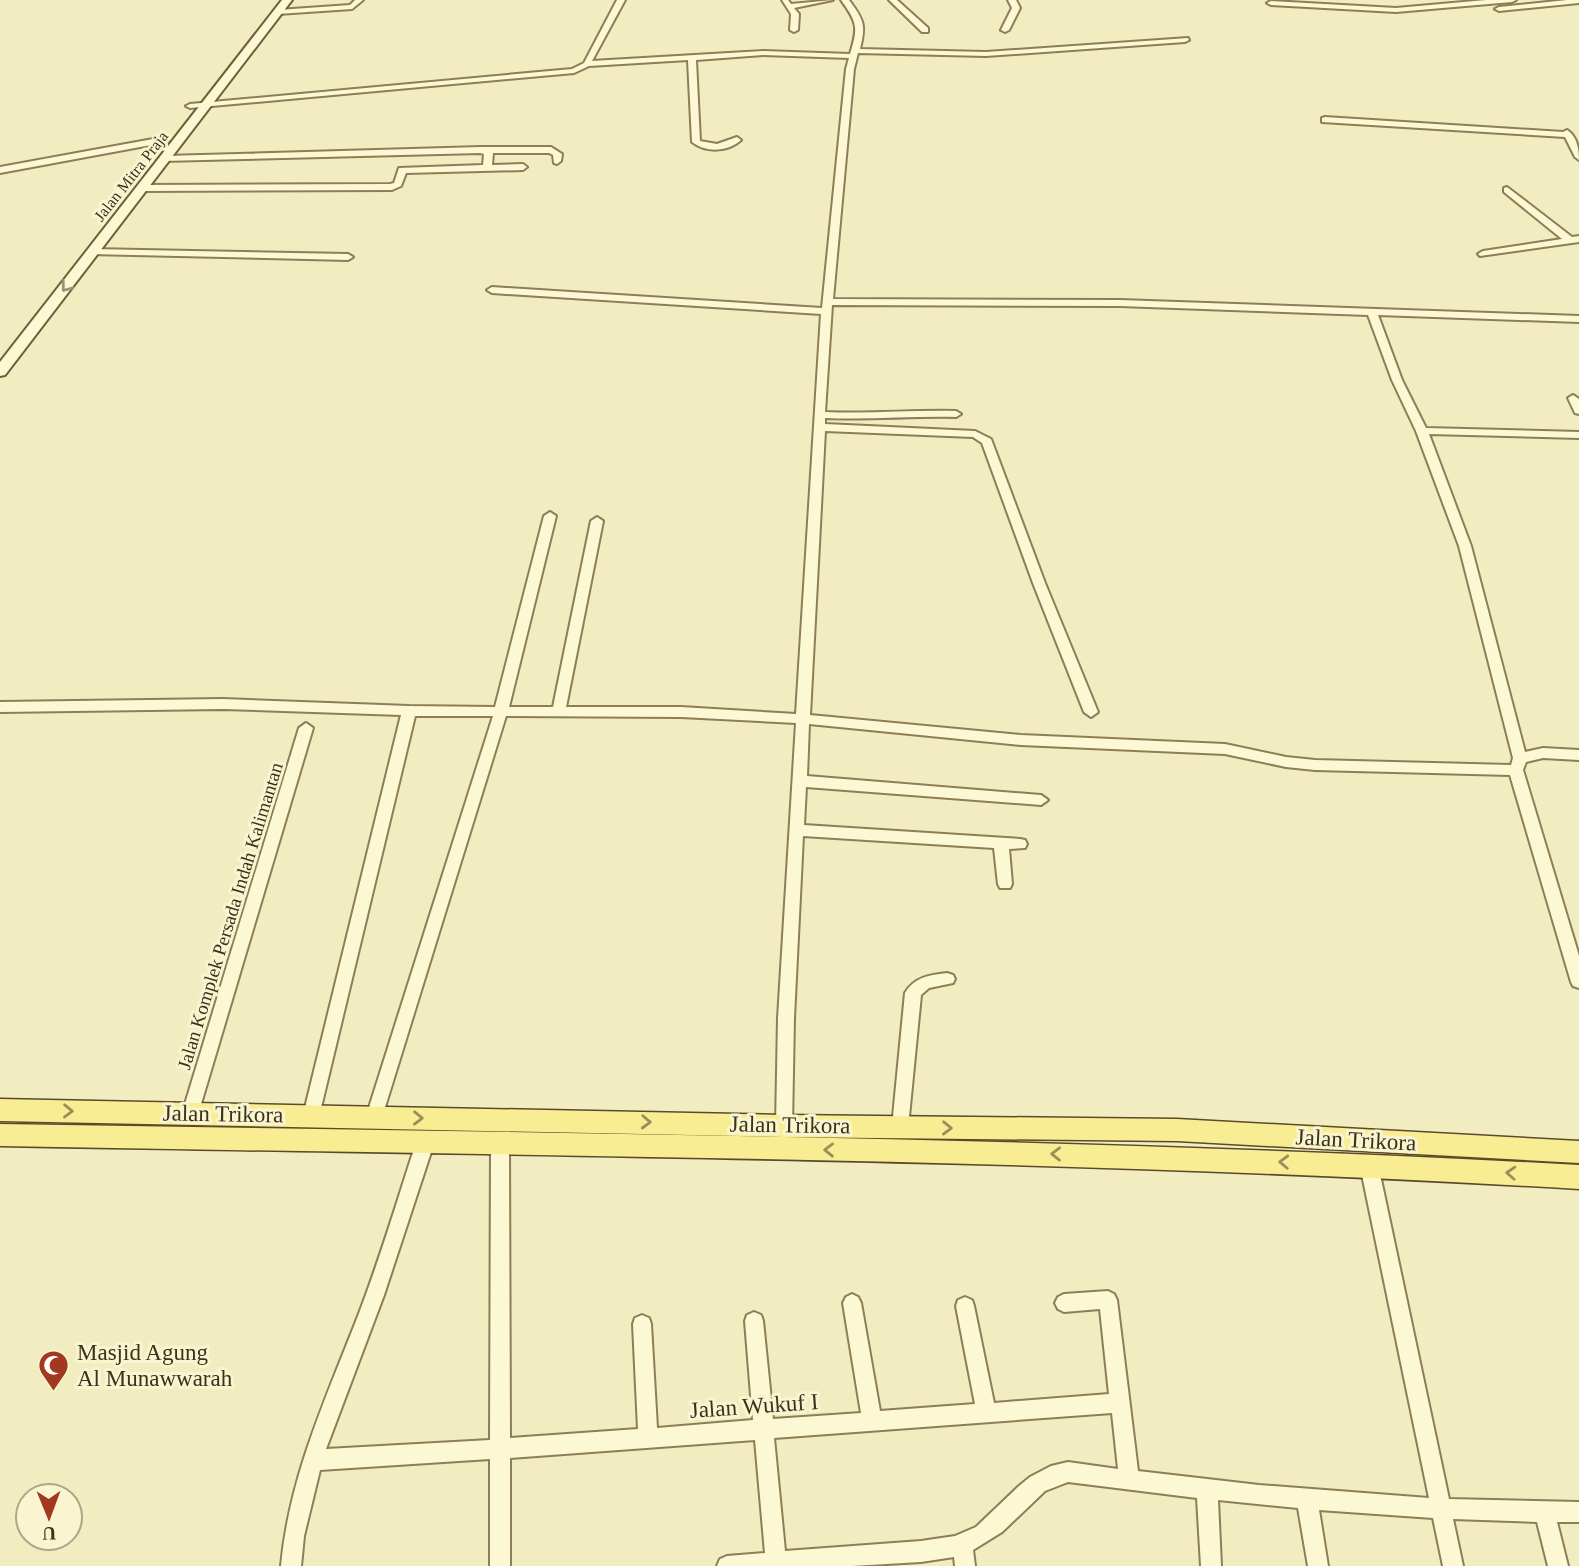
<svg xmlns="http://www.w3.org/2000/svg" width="1579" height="1566" viewBox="0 0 1579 1566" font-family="'Times New Roman',serif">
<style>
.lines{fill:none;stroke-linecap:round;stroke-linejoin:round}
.street-casing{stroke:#8d7e56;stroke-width:4}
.secondary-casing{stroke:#6f5f39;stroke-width:4}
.primary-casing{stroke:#5a4a2b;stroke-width:3}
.street{fill:#fcf8d4;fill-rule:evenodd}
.secondary{fill:#fcf8d4;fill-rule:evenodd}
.primary{fill:#f9ed94;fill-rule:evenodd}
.oneway{stroke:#9c9478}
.oneway2{stroke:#9a8f58}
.labels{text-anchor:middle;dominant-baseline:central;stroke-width:6;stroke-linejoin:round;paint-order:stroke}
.far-street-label{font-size:16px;fill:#3b311c;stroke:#f9f5d0}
.street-label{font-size:19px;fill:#3b311c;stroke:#f9f5d0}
.near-street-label{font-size:23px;fill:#3b311c;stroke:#f9f5d0}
.near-poi-label{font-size:23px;fill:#3b311c;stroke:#f9f5d0;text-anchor:start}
</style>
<rect width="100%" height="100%" fill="#f2edc0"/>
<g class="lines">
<defs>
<g id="street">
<polygon points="355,0 363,0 352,9 278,14 274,12 278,10 350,5"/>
<path d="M617 0H625L592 61 763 51 850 54C858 28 858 23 841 0H849C864 20 866 25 860 49L986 52 1188 38 1189 40 1185 42 986 56 858 53 854 69 833 299 1120 300 1579 316V322L1378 315 1402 380 1426 428 1579 432V438L1429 434 1471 546 1525 752 1543 748 1579 750V760L1543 758 1526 762 1523 770 1579 956V988L1573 986 1571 982 1510 775 1315 770 1286 767 1225 754 1021 745 809 724 807 776 1041 795 1048 800 1041 805 806 787 804 825 1020 839 1025 840 1027 844 1025 848 1009 849 1012 884 1010 888H1000L998 884 994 848 803 836 794 1018 792 1126 790 1131 784 1133 778 1131 776 1126 778 1018 796 723 681 717 506 716 382 1117 380 1122 374 1124 368 1122 366 1117 493 716H415L319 1116 317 1121 311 1123 305 1121 303 1116 401 715 223 709 0 712V702L223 699 409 706 495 707 544 516 550 512 556 516 509 707H553L591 521 597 517 603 521 566 707H681L796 714 821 314 492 293 487 290 492 287 822 308 846 69 849 58 763 55 696 60 700 141 717 144 737 137 741 140C728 152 706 153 692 142L688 60 589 66 574 73 190 108 186 106 190 104 572 69 584 63ZM832 305 1120 306 1368 315 1392 380 1416 431 1459 546 1513 758 1511 765 1315 760 1286 757 1225 744 1021 735 810 715 825 431 973 437 982 443 1033 583 1084 712 1091 717 1098 712 1045 583 991 439 975 431 825 424V418C869 420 912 416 956 417L961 414 956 411C912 410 869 414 825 412Z"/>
<polygon points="782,0 788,0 791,4 833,0 794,8 799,14 798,30 794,32 790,30 791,14"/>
<polygon points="889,0 897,0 928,28 928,32 922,32"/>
<polygon points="1008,0 1016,0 1020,8 1009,30 1005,32 1001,30 1012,8"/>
<polygon points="1486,0 1516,0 1512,2 1396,12 1271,5 1267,3 1271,1 1396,8"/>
<polygon points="1567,0 1579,0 1579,3 1499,11 1495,9 1499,7"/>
<path d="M1325 117 1563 132 1567 130C1577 136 1579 149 1579 160L1575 157 1565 137 1322 122V118Z"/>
<polygon points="164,137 168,140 167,142 0,173 0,167"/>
<polygon points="481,147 551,147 562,154 561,161 557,164 554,163 553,155 549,153 493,153 492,165 523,164 527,167 523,170 406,173 401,186 392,190 141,191 137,188 141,185 390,184 394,183 399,168 483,165 484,154 480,153 162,161 161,159 165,156"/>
<polygon points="1507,187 1572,237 1579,236 1579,242 1480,256 1478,254 1483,251 1562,239 1504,192 1504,188"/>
<polygon points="92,249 348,254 353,257 348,260 89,254 89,250"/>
<polygon points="1573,395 1579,399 1579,414 1575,413 1568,398"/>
<polygon points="306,723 313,728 198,1114 196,1119 190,1121 184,1119 182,1114 299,728"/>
<path d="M947 973 953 975 955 979 953 983 929 988 921 995 908 1127 906 1132 900 1134 894 1132 892 1127 905 993C914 977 930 975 947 973Z"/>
<path d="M425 1136 431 1138 434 1143 384 1295 326 1449 490 1440 491 1144 494 1139 500 1137 506 1139 509 1144 510 1438 638 1429 633 1324 635 1318 642 1315 649 1318 651 1324 657 1428 753 1420 745 1321 747 1315 754 1312 761 1315 763 1321 773 1419 861 1413 843 1303 846 1297 852 1294 858 1297 861 1303 880 1411 975 1404 956 1306 958 1300 965 1297 972 1300 974 1306 994 1403 1109 1394 1100 1309 1064 1312 1058 1309 1055 1303 1058 1297 1064 1294 1108 1291 1114 1294 1117 1300 1138 1471 1259 1485 1429 1498 1360 1165 1363 1160 1369 1157 1375 1160 1378 1165 1449 1499 1579 1502V1522H1557L1568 1566H1548L1537 1522 1453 1519 1463 1566H1443L1433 1518 1319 1510 1328 1566H1308L1298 1508 1218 1500 1221 1566H1201L1197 1498 1068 1482 1045 1491 1002 1532 973 1550 975 1566H955L954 1557 921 1562 852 1566H717L720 1559 727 1556 765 1553 755 1440 510 1458V1566H490V1459L320 1470 304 1536 301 1566H281C289 1478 326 1398 358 1316 380 1259 397 1201 416 1143L419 1138ZM1112 1413 1118 1469 1068 1462 1051 1466 1030 1477 1019 1486 976 1527 955 1536 921 1541 785 1551 774 1438Z"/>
</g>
<polygon id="secondary" points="282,0 292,0 5,375 0,376 0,362"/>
<g id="primary">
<polygon points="0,1099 784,1115 1177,1119 1579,1141 1579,1163 1177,1141 784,1137 0,1121"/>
<path d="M0 1124C526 1133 1053 1136 1579 1165V1189C1053 1158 526 1156 0 1146Z"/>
</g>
</defs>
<use href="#street" class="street-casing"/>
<use href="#secondary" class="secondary-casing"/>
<use href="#primary" class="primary-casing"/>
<use href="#street" class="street"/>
<use href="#secondary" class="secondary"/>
<use href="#primary" class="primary"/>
</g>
<defs><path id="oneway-chevron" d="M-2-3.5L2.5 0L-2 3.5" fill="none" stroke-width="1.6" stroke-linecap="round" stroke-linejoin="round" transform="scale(1.75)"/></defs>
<use class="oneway" href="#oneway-chevron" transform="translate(66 287) rotate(127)"/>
<g class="oneway2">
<use href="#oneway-chevron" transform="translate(68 1111) rotate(1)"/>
<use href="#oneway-chevron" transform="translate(418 1118) rotate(1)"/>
<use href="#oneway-chevron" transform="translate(646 1122) rotate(2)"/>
<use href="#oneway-chevron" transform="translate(947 1128) rotate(1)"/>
<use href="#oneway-chevron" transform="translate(829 1150) rotate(-179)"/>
<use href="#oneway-chevron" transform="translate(1056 1154) rotate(-179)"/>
<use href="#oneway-chevron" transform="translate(1284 1162) rotate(-178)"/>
<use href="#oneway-chevron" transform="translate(1511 1173) rotate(-177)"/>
</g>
<defs>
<symbol id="mosque-pin" viewBox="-11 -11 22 30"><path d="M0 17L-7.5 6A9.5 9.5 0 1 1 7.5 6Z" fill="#a23820" stroke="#f9f5d0"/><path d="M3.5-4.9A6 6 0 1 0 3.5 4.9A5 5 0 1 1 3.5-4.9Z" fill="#fff"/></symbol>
</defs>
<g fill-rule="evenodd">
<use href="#mosque-pin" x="36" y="1348" width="35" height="47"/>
</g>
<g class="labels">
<g class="far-street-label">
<text transform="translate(131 176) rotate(-52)">Jalan Mitra Praja</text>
</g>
<g class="street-label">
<text transform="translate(230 916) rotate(-73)">Jalan Komplek Persada Indah Kalimantan</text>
</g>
<g class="near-street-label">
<text transform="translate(223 1114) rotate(1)">Jalan Trikora</text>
<text transform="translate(790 1125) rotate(1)">Jalan Trikora</text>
<text transform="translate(1356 1140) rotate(3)">Jalan Trikora</text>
<text transform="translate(754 1406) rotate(-4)">Jalan Wukuf I</text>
</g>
<g class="near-poi-label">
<text x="77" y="1352">Masjid Agung<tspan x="77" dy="26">Al Munawwarah</tspan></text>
</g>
</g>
<g transform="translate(49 1517) rotate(179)"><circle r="33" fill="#f9f5d0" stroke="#ada788" stroke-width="2"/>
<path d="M0-5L12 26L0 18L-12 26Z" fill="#a23820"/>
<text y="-10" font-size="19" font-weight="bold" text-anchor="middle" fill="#3b311c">U</text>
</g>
</svg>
